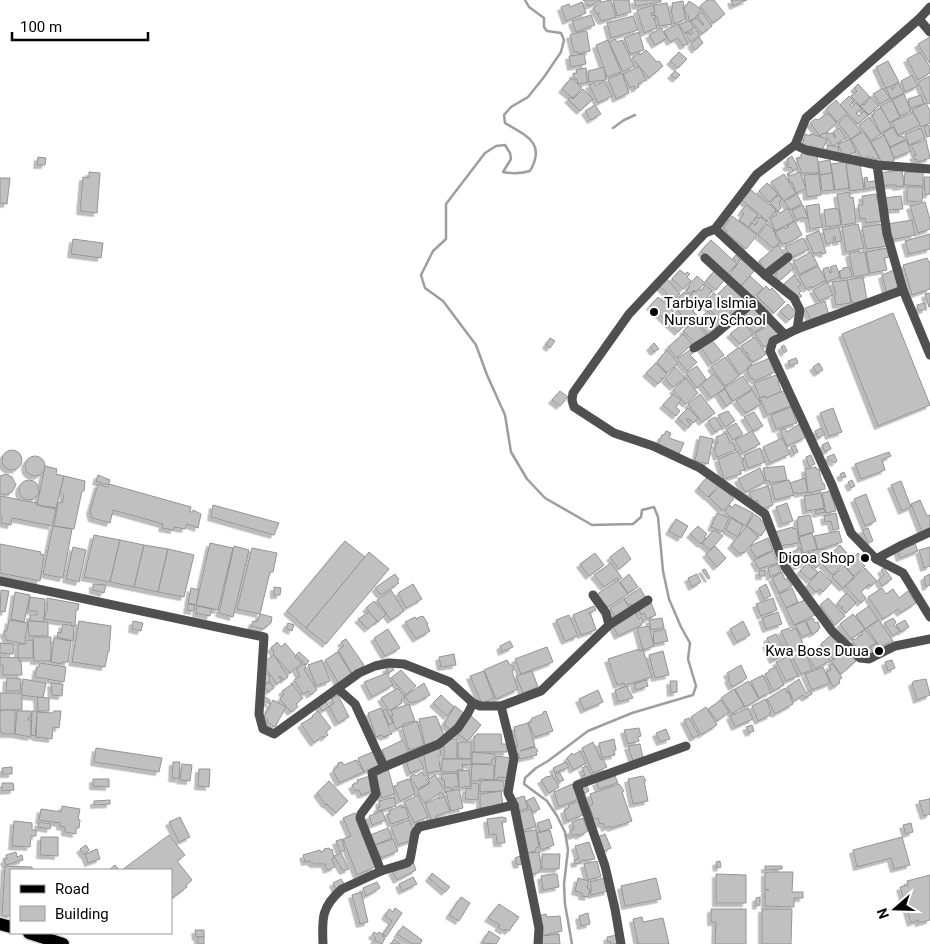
<svg xmlns="http://www.w3.org/2000/svg" width="930" height="944" viewBox="0 0 930 944" font-family="Roboto,sans-serif">
<style>
.lines{fill:none;stroke-linecap:round;stroke-linejoin:round}
.stream{stroke:#9e9e9e;stroke-width:2.5}
.building{fill:#c0c0c0;stroke:#949494;filter:url(#shadow)}
.primary-casing{stroke:#dbdbdb;stroke-width:15}
.street{stroke:#505050;stroke-width:9}
.primary{stroke:#000;stroke-width:12}
.poi-dot{fill:#000;stroke:#fff;stroke-width:2}
.labels{text-anchor:middle;dominant-baseline:central;stroke-width:4;stroke-linejoin:round;paint-order:stroke}
.poi-label{font-size:15px;fill:#000;stroke:#fff;text-anchor:end}
</style>
<defs>
<filter id="shadow"><feDropShadow dx="-3.5" dy="3.5" stdDeviation="0" flood-color="#0004"/></filter>
</defs>
<rect width="100%" height="100%" fill="#fff"/>
<g class="lines">
<g class="stream">
<path d="M525 0 529 7 544 18V27L547 31 561 33 564 40 561 52 544 77 528 97 511 107 504 115 505 123C527 136 546 143 530 171 520 174 513 174 503 172L511 159 510 153 505 145 496 146 485 153 446 204V239L433 251 421 275 425 288 443 301 476 345 487 375 505 415 511 452 527 479 545 498 592 525 633 524 641 517 642 510 654 507 658 517 663 571 669 599 681 627 690 643 688 659 696 686 693 695 632 713 588 731 548 761 536 768 525 778 524 784 547 801 557 816 565 832 568 850 564 884 565 904 572 944"/>
<polyline points="613,128 624,120 635,115"/>
</g>
</g>
<g class="building">
<polygon points="583,0 600,0 601,1 589,6"/>
<polygon points="611,0 616,17 602,21 598,16 599,13 597,14 593,8 601,2"/>
<polygon points="613,0 629,0 631,12 617,16"/>
<polygon points="634,0 661,0 661,2 636,6"/>
<polygon points="707,0 714,0 725,14 713,23 700,6"/>
<polygon points="731,0 747,0 733,6"/>
<polygon points="683,1 684,7 683,7 686,19 674,24 671,9 673,8 672,3"/>
<polygon points="689,1 701,9 694,20 692,19 691,21 688,19 689,16 685,13 686,12 684,9"/>
<polygon points="582,2 586,13 566,21 561,7 569,4 570,7"/>
<polygon points="667,3 672,24 659,26 657,16 654,15 654,5"/>
<polygon points="653,5 655,12 651,13 652,16 655,15 656,18 653,19 655,20 657,28 644,33 637,10"/>
<polygon points="702,12 712,26 702,34 691,21 696,18 703,25 704,24 697,16"/>
<polygon points="591,15 595,25 576,32 572,21"/>
<polygon points="633,16 638,30 611,38 607,23"/>
<polygon points="687,21 690,21 694,28 685,33 679,25"/>
<polygon points="678,24 688,44 683,46 678,38 670,42 664,31"/>
<polygon points="694,27 700,35 691,42 685,34 689,32 690,35 693,33 691,30"/>
<polygon points="661,28 667,38 655,45 649,35"/>
<polygon points="584,31 587,32 590,51 578,54 578,52 574,52 570,35"/>
<polygon points="639,32 644,50 630,54 624,38"/>
<polygon points="699,37 703,43 695,50 691,44"/>
<polygon points="930,37 930,64 918,44"/>
<polygon points="615,39 617,42 622,40 634,66 623,72 609,42"/>
<polygon points="608,40 621,72 607,77 596,45"/>
<polygon points="646,50 657,62 659,61 663,66 649,78 632,58 638,53 640,55"/>
<polygon points="679,52 687,59 678,68 670,61"/>
<polygon points="920,52 930,67 930,73 918,80 907,59"/>
<polygon points="584,54 586,64 571,67 569,56"/>
<polygon points="888,61 899,82 886,89 876,67"/>
<polygon points="639,66 646,80 638,84 639,87 635,89 634,86 630,88 623,74"/>
<polygon points="604,67 606,80 589,82 588,71"/>
<polygon points="586,68 587,74 586,74 588,82 578,84 577,79 575,80 573,74 577,73 576,70 579,69"/>
<polygon points="675,71 680,75 676,79 671,75"/>
<polygon points="622,73 629,93 616,99 608,79"/>
<polygon points="912,75 918,86 905,92 901,81"/>
<polygon points="930,76 930,103 928,104 918,82"/>
<polygon points="571,78 582,88 573,98 562,89"/>
<polygon points="604,81 612,96 598,103 589,85 594,83 596,86"/>
<polygon points="898,83 904,93 891,99 886,88 891,86 892,90 895,87 894,85"/>
<polygon points="858,84 870,97 860,106 851,96 857,91 854,88"/>
<polygon points="883,88 890,98 880,104 873,94"/>
<polygon points="583,89 593,99 580,111 568,99 571,97 573,99"/>
<polygon points="904,94 911,111 900,116 892,100"/>
<polygon points="921,95 924,104 910,108 908,99"/>
<polygon points="849,96 854,101 850,105 852,107 856,103 862,109 856,113 859,116 864,111 868,115 858,124 840,105"/>
<polygon points="870,97 879,105 869,115 860,106 863,104 864,105"/>
<polygon points="836,100 847,113 837,122 826,109"/>
<polygon points="892,100 900,117 889,123 880,106"/>
<polygon points="926,103 930,111 930,123 921,127 912,110"/>
<polygon points="595,105 601,114 591,120 585,111"/>
<polygon points="881,108 892,127 880,133 872,115 874,114 874,111"/>
<polygon points="913,112 920,125 898,135 892,122"/>
<polygon points="827,113 837,123 824,134 823,133 820,136 810,123 815,119 818,120"/>
<polygon points="847,115 861,131 851,139 838,123"/>
<polygon points="869,117 881,134 871,141 859,125"/>
<polygon points="929,125 930,136 927,137 924,126"/>
<polygon points="893,127 898,136 902,136 905,140 890,147 884,135 882,134"/>
<polygon points="839,128 846,138 833,146 825,134 828,132 829,134 832,133 835,138 836,137 833,132"/>
<polygon points="921,128 925,138 909,145 905,134"/>
<polygon points="863,132 864,132 878,156 879,158 875,160 873,157 870,159 868,156 863,160 851,139"/>
<polygon points="805,134 810,136 810,134 815,135 827,139 822,151 812,146 802,147"/>
<polygon points="884,135 894,158 893,159 894,161 886,166 882,163 871,142"/>
<polygon points="850,139 856,152 848,155 846,156 845,153 843,155 838,144"/>
<polygon points="906,140 911,151 894,158 890,148"/>
<polygon points="926,140 930,158 918,162 917,159 915,160 913,156 916,155 911,145"/>
<polygon points="828,145 839,147 837,155 826,152"/>
<polygon points="806,153 807,155 817,154 819,173 802,173 796,158 801,158 801,154"/>
<polygon points="792,156 798,168 793,171 791,167 788,168 786,165 789,164 787,159"/>
<polygon points="38,157 46,158 45,165 37,165"/>
<polygon points="830,160 832,173 820,175 818,162"/>
<polygon points="846,162 849,188 835,190 831,164"/>
<polygon points="855,163 855,165 860,164 864,189 850,191 846,164"/>
<polygon points="902,170 904,186 896,187 896,185 891,185 881,186 879,173"/>
<polygon points="89,172 100,173 97,213 80,211 83,177 89,178"/>
<polygon points="800,172 806,189 796,193 792,182 790,183 787,174 789,173 790,176"/>
<polygon points="905,172 923,172 923,186 904,185"/>
<polygon points="832,173 834,190 822,191 820,175"/>
<polygon points="784,174 796,193 784,201 771,182"/>
<polygon points="819,174 821,195 807,197 804,175"/>
<polygon points="867,177 868,182 879,180 880,186 865,189 864,178"/>
<polygon points="924,177 930,177 930,194 925,195"/>
<polygon points="0,178 10,178 7,204 0,203"/>
<polygon points="767,183 778,194 769,202 759,191"/>
<polygon points="907,187 923,187 922,202 907,201"/>
<polygon points="751,190 776,210 767,221 742,200"/>
<polygon points="850,192 850,198 853,197 854,204 856,223 842,225 837,194"/>
<polygon points="797,194 802,204 790,210 784,201"/>
<polygon points="876,194 877,200 880,199 883,221 866,223 865,218 860,219 858,205 863,205 862,196"/>
<polygon points="778,195 782,199 779,202 781,208 778,211 770,203"/>
<polygon points="901,196 903,209 886,210 884,198"/>
<polygon points="925,202 930,220 930,229 918,233 910,206"/>
<polygon points="819,204 820,211 819,211 823,227 810,229 806,206"/>
<polygon points="746,205 758,215 748,227 739,220 744,214 741,212"/>
<polygon points="803,205 808,218 804,219 804,217 796,220 792,210"/>
<polygon points="788,208 794,221 775,231 770,218 777,215 775,212 778,211 780,213"/>
<polygon points="836,208 839,211 841,225 826,227 824,210"/>
<polygon points="732,216 757,235 746,249 726,233 727,231 723,228"/>
<polygon points="757,217 759,219 761,217 767,222 757,234 749,227 752,223 755,225 758,222 754,220"/>
<polygon points="912,220 915,235 890,240 887,224"/>
<polygon points="795,221 802,235 788,243 782,244 775,232 784,227 785,229 789,227 787,226"/>
<polygon points="767,224 774,230 773,231 776,234 775,236 780,242 773,248 758,235"/>
<polygon points="858,224 864,248 846,252 842,227"/>
<polygon points="883,224 888,246 866,249 862,227"/>
<polygon points="839,227 842,241 836,242 835,236 833,237 834,242 826,244 823,230"/>
<polygon points="819,231 826,253 822,254 821,252 814,254 806,236"/>
<polygon points="930,234 930,249 909,254 905,241"/>
<polygon points="803,238 809,249 791,258 785,247"/>
<polygon points="73,239 103,243 101,258 71,254"/>
<polygon points="711,240 737,264 726,275 701,251"/>
<polygon points="778,245 785,255 767,272 759,261"/>
<polygon points="887,248 889,257 884,258 887,270 870,273 866,252"/>
<polygon points="859,251 860,253 865,252 869,274 854,277 849,254 850,253"/>
<polygon points="811,252 818,265 800,274 798,272 793,260 796,260"/>
<polygon points="736,255 740,259 737,262 733,258"/>
<polygon points="927,258 929,262 930,262 930,289 912,295 903,265"/>
<polygon points="741,259 754,271 741,286 728,277"/>
<polygon points="787,259 794,268 779,281 775,275 777,274 774,269"/>
<polygon points="836,265 840,277 826,282 823,269 828,267 830,273 832,272 830,267"/>
<polygon points="818,266 826,280 812,288 811,286 806,289 799,276"/>
<polygon points="850,267 850,270 849,270 851,271 852,277 841,279 839,271 843,270 843,268"/>
<polygon points="680,270 685,274 687,272 690,274 687,277 691,281 683,289 672,279"/>
<polygon points="715,270 725,279 716,290 706,281"/>
<polygon points="894,270 899,290 887,294 882,275"/>
<polygon points="794,275 801,284 798,287 801,291 799,293 802,296 798,299 784,284"/>
<polygon points="697,276 705,283 696,292 694,290 690,294 686,291 690,287 688,286"/>
<polygon points="750,276 763,288 752,299 741,286"/>
<polygon points="863,277 867,300 852,303 847,280"/>
<polygon points="667,279 680,294 671,303 664,296 667,293 659,286"/>
<polygon points="847,280 851,303 836,305 834,295 836,294 832,282"/>
<polygon points="827,282 833,295 819,301 813,290"/>
<polygon points="729,283 747,302 736,313 724,302 726,300 718,294"/>
<polygon points="705,285 712,291 703,304 706,307 703,309 689,297 694,291 696,292 699,289 701,291"/>
<polygon points="766,286 770,290 772,288 785,302 774,313 757,296"/>
<polygon points="684,292 688,297 676,308 672,304"/>
<polygon points="714,293 732,311 722,323 704,303"/>
<polygon points="930,293 930,307 929,307 925,294"/>
<polygon points="658,297 686,324 678,332 650,306"/>
<polygon points="689,297 697,306 693,311 697,315 692,323 688,324 679,316 681,314 677,310"/>
<polygon points="825,301 829,315 824,317 822,314 823,317 812,322 805,308"/>
<polygon points="924,303 926,309 919,311 917,305"/>
<polygon points="788,304 797,313 789,320 780,311"/>
<polygon points="754,305 768,323 754,333 741,315"/>
<polygon points="708,311 721,326 710,337 697,321"/>
<polygon points="893,313 930,405 878,426 842,334"/>
<polygon points="695,321 707,337 698,345 683,331"/>
<polygon points="744,323 753,334 740,344 730,334"/>
<polygon points="768,323 777,332 774,334 775,336 770,343 765,347 763,346 755,333 764,328 763,327"/>
<polygon points="683,334 692,344 677,358 668,347"/>
<polygon points="755,337 766,354 753,362 749,358 747,352 746,353 741,346"/>
<polygon points="550,338 555,341 550,348 546,345"/>
<polygon points="710,338 724,355 712,364 700,346"/>
<polygon points="654,343 659,349 654,352 650,347"/>
<polygon points="784,345 787,351 784,353 781,347"/>
<polygon points="739,347 752,364 740,375 727,356"/>
<polygon points="667,350 678,363 667,373 657,362"/>
<polygon points="690,350 693,353 690,355 697,362 687,371 677,359"/>
<polygon points="725,357 739,376 725,386 711,367"/>
<polygon points="770,358 775,372 755,381 753,378 751,379 747,370 749,369 748,367"/>
<polygon points="796,358 798,363 790,366 788,361"/>
<polygon points="656,363 667,374 663,379 661,378 662,380 658,384 646,373"/>
<polygon points="819,363 823,370 817,373 813,367"/>
<polygon points="697,366 706,379 697,388 686,373"/>
<polygon points="675,367 685,378 673,387 665,379"/>
<polygon points="714,374 725,388 711,398 701,384"/>
<polygon points="779,374 782,380 778,382 781,390 777,394 766,398 765,396 760,398 754,383"/>
<polygon points="743,376 752,389 733,401 724,388"/>
<polygon points="686,378 698,393 686,404 673,390"/>
<polygon points="725,389 732,402 726,406 718,393"/>
<polygon points="752,390 761,404 746,413 736,401"/>
<polygon points="560,391 568,397 560,406 552,400"/>
<polygon points="783,391 785,392 791,406 767,415 761,400 760,401 759,399 765,396 766,398"/>
<polygon points="673,394 681,400 676,407 680,411 676,416 663,405"/>
<polygon points="700,394 715,413 702,422 688,404"/>
<polygon points="791,407 797,423 776,429 771,415"/>
<polygon points="688,408 698,418 693,423 688,418 686,420 691,425 688,428 678,418"/>
<polygon points="833,408 842,432 829,436 820,413"/>
<polygon points="728,411 735,421 725,427 718,415"/>
<polygon points="754,412 763,426 753,431 744,417"/>
<polygon points="715,417 722,428 715,432 708,421"/>
<polygon points="736,423 743,434 733,440 726,429"/>
<polygon points="799,424 806,437 787,446 780,430 785,428 787,432"/>
<polygon points="821,428 825,434 818,438 815,431"/>
<polygon points="666,431 671,433 669,438 684,443 679,454 658,444 662,435 664,435"/>
<polygon points="752,431 760,444 743,453 735,440"/>
<polygon points="726,433 730,443 733,443 736,450 717,457 714,449 716,448 715,444 718,443 716,437"/>
<polygon points="700,436 713,439 708,464 695,461"/>
<polygon points="782,438 790,454 770,463 763,447"/>
<polygon points="828,442 831,449 825,452 822,445"/>
<polygon points="795,445 798,452 794,454 791,447"/>
<polygon points="760,448 765,462 748,468 744,455"/>
<circle cx="12" cy="460" r="10"/>
<polygon points="738,451 741,458 743,458 744,461 742,461 745,470 740,471 741,474 724,479 718,459"/>
<polygon points="889,452 891,456 882,460 885,470 861,479 855,464"/>
<polygon points="834,454 837,461 835,463 828,459 827,457"/>
<polygon points="811,455 815,464 809,467 806,457"/>
<circle cx="35" cy="466" r="10"/>
<polygon points="45,466 57,469 56,474 64,476 56,508 37,505"/>
<polygon points="784,466 787,480 770,483 769,480 766,481 763,468"/>
<polygon points="816,467 816,469 819,469 822,483 824,483 825,489 808,493 805,469"/>
<polygon points="760,468 765,482 745,492 738,479"/>
<polygon points="844,472 846,477 842,478 840,474"/>
<polygon points="6,474 12,477 16,485 12,492 5,495 0,493 0,476"/>
<polygon points="98,475 110,480 108,485 96,481"/>
<polygon points="64,476 85,481 84,491 82,491 74,529 54,526 58,502 62,503 64,495 60,492"/>
<polygon points="708,476 718,486 708,497 698,488"/>
<polygon points="805,478 808,492 798,494 797,492 793,493 790,483"/>
<circle cx="29" cy="490" r="10"/>
<polygon points="789,480 794,495 775,500 771,485"/>
<polygon points="852,480 855,486 851,488 848,482"/>
<polygon points="901,481 911,507 902,511 891,485"/>
<polygon points="98,484 108,487 109,484 191,507 190,512 193,512 193,510 201,514 198,528 187,524 185,529 174,527 174,530 162,528 163,524 113,510 110,523 92,518 90,511"/>
<polygon points="720,486 734,499 723,511 709,497"/>
<polygon points="768,486 773,505 761,510 757,500 753,502 749,492"/>
<polygon points="830,491 836,511 826,513 822,493"/>
<polygon points="821,493 824,508 806,511 804,496"/>
<polygon points="866,494 876,521 865,526 854,499"/>
<polygon points="0,496 37,503 37,505 56,509 52,526 12,518 11,525 1,523 2,516 0,515"/>
<polygon points="920,500 927,516 930,515 930,529 922,532 911,504"/>
<polygon points="787,503 793,521 782,524 776,507"/>
<polygon points="735,504 753,513 746,526 729,516 725,511 730,505 732,508"/>
<polygon points="213,505 279,523 274,535 211,517"/>
<polygon points="824,509 825,512 816,514 815,511"/>
<polygon points="717,513 729,518 723,532 711,527"/>
<polygon points="836,513 839,529 833,530 831,521 825,522 824,516"/>
<polygon points="754,514 761,519 760,520 765,523 764,525 767,527 761,536 747,526"/>
<polygon points="810,515 814,532 799,536 797,520 798,520 798,517"/>
<polygon points="731,518 743,525 738,537 726,530"/>
<polygon points="676,519 688,526 681,538 669,531"/>
<polygon points="53,526 72,529 63,578 43,574"/>
<polygon points="698,526 707,534 704,537 706,538 701,544 690,534"/>
<polygon points="747,526 758,537 744,553 743,552 740,554 731,545"/>
<polygon points="793,527 793,529 797,528 799,543 778,546 775,532"/>
<polygon points="868,528 873,541 868,543 862,530"/>
<polygon points="714,530 723,536 710,550 702,543"/>
<polygon points="839,531 842,542 818,550 814,536"/>
<polygon points="812,533 817,549 803,553 799,537"/>
<polygon points="94,535 120,540 110,582 84,577"/>
<polygon points="768,538 773,550 756,558 750,548 752,545"/>
<polygon points="120,540 144,545 134,587 110,582"/>
<polygon points="345,541 365,557 306,628 287,611"/>
<polygon points="210,543 233,548 218,610 196,605"/>
<polygon points="0,544 41,552 40,554 44,555 40,581 0,573"/>
<polygon points="915,544 918,551 900,558 897,550"/>
<polygon points="144,545 168,549 158,592 134,587"/>
<polygon points="840,545 850,557 833,575 822,564"/>
<polygon points="234,546 249,550 233,617 219,613"/>
<polygon points="715,546 726,558 717,567 706,554"/>
<polygon points="73,547 86,550 79,582 66,579"/>
<polygon points="623,547 631,559 619,569 610,557"/>
<polygon points="930,547 930,566 924,568 919,550"/>
<polygon points="252,548 277,553 273,572 270,572 260,614 237,609"/>
<polygon points="800,548 806,563 795,567 792,560 784,563 782,557"/>
<polygon points="168,549 194,555 184,597 158,592"/>
<polygon points="824,549 827,553 827,557 816,568 804,557 809,552 811,554 814,550"/>
<polygon points="773,551 778,563 759,569 754,560"/>
<polygon points="369,552 389,569 326,644 306,628"/>
<polygon points="595,553 604,565 589,576 580,564"/>
<polygon points="858,553 863,559 861,562 865,566 854,576 845,566"/>
<polygon points="611,563 622,578 619,580 617,578 604,587 594,575"/>
<polygon points="807,563 818,572 810,580 800,571"/>
<polygon points="778,564 781,572 770,577 768,568"/>
<polygon points="844,566 854,577 843,588 832,577"/>
<polygon points="865,568 877,581 871,586 869,584 861,592 866,598 861,603 845,586"/>
<polygon points="884,568 892,579 882,586 878,580 884,575 881,570"/>
<polygon points="705,569 710,578 708,579 702,570"/>
<polygon points="765,570 765,576 759,576 759,571"/>
<polygon points="820,571 832,582 823,592 820,589 816,592 808,584"/>
<polygon points="782,572 785,580 787,578 792,586 779,593 772,578"/>
<polygon points="395,574 399,580 397,581 399,583 381,595 375,588"/>
<polygon points="629,574 638,587 628,593 620,582"/>
<polygon points="697,574 701,582 692,587 688,578"/>
<polygon points="930,574 930,585 926,587 924,577"/>
<polygon points="618,580 628,594 608,607 607,606 604,607 596,595"/>
<polygon points="93,584 106,585 104,593 93,590"/>
<polygon points="413,584 422,599 406,608 398,593"/>
<polygon points="766,584 771,596 764,599 759,588"/>
<polygon points="274,587 281,588 280,595 274,595"/>
<polygon points="191,588 199,590 196,605 188,603"/>
<polygon points="640,588 647,600 634,609 631,604 628,605 624,599"/>
<polygon points="792,588 798,602 786,608 779,594"/>
<polygon points="882,588 886,594 893,589 899,598 908,591 916,603 900,613 898,609 883,619 868,597"/>
<polygon points="1,590 9,591 5,612 0,611"/>
<polygon points="391,590 404,611 391,620 377,600"/>
<polygon points="15,592 30,595 24,622 11,619"/>
<polygon points="846,593 856,603 846,613 841,608 843,607 841,607 837,604"/>
<polygon points="30,597 45,599 44,622 30,621 30,615 37,615 37,611 28,611"/>
<polygon points="47,598 79,604 78,610 76,610 75,626 71,626 72,623 44,619 47,610"/>
<polygon points="773,598 777,610 761,616 756,604"/>
<polygon points="828,598 845,616 835,625 820,605"/>
<polygon points="624,599 631,611 617,619 610,608"/>
<polygon points="807,599 815,615 794,625 786,608"/>
<polygon points="374,601 386,614 378,622 366,608"/>
<polygon points="651,603 656,615 647,619 644,613 641,615 638,608"/>
<polygon points="188,604 195,605 194,611 187,610"/>
<polygon points="197,606 212,609 210,616 196,613"/>
<polygon points="594,606 596,610 589,613 590,615 591,615 596,630 581,635 573,615"/>
<polygon points="869,606 878,620 865,629 856,615"/>
<polygon points="369,612 377,621 368,629 358,619"/>
<polygon points="635,612 639,619 641,617 644,622 641,624 642,625 618,636 612,624"/>
<polygon points="778,612 782,624 766,629 762,618"/>
<polygon points="260,614 272,617 271,623 263,629 251,626 253,621 257,622"/>
<polygon points="853,614 865,629 851,639 840,624"/>
<polygon points="569,615 578,636 565,641 556,620"/>
<polygon points="423,616 428,624 427,625 430,631 416,639 405,622 415,617 417,620 417,618"/>
<polygon points="662,618 664,628 651,630 649,620"/>
<polygon points="813,618 815,623 818,622 820,628 818,629 818,631 812,634 806,621"/>
<polygon points="893,618 896,622 894,625 900,631 893,636 884,623"/>
<polygon points="9,620 28,623 24,644 6,640 6,636 4,635 4,631 7,631"/>
<polygon points="879,620 893,641 880,647 867,628"/>
<polygon points="905,620 909,627 901,632 896,625"/>
<polygon points="28,621 48,622 48,636 29,636"/>
<polygon points="79,621 111,626 109,652 108,652 105,667 72,662"/>
<polygon points="133,621 143,623 141,631 132,629"/>
<polygon points="743,621 750,635 737,642 730,629"/>
<polygon points="805,621 811,633 802,637 795,625"/>
<polygon points="288,623 294,625 292,631 286,628"/>
<polygon points="63,624 74,626 73,641 57,637 58,632 61,633"/>
<polygon points="649,626 654,646 643,650 637,628"/>
<polygon points="789,628 790,631 796,628 804,646 790,652 781,631"/>
<polygon points="388,629 400,648 385,656 374,638"/>
<polygon points="665,629 668,641 654,644 653,632"/>
<polygon points="865,630 876,643 864,651 867,654 864,656 851,640 853,639 854,640 863,634 861,632"/>
<polygon points="776,634 782,646 784,645 788,653 773,660 766,644 769,643 767,638"/>
<polygon points="832,634 845,649 833,659 830,655 829,656 821,644"/>
<polygon points="33,637 51,637 51,661 34,661"/>
<polygon points="54,638 71,641 68,662 62,662 61,664 51,662"/>
<polygon points="346,639 364,665 353,675 338,650 344,646 341,642"/>
<polygon points="26,640 33,640 33,658 18,658 18,644 26,644"/>
<polygon points="510,641 513,647 502,652 500,646"/>
<polygon points="277,642 281,647 285,643 296,656 295,657 302,663 290,673 273,654 274,652 271,648"/>
<polygon points="0,643 14,644 13,654 0,653"/>
<polygon points="877,643 880,648 873,652 870,647"/>
<polygon points="822,646 830,661 815,669 807,654"/>
<polygon points="547,647 553,662 521,674 515,659"/>
<polygon points="639,649 639,651 643,650 652,677 633,683 624,685 624,683 617,685 608,659"/>
<polygon points="848,650 856,661 841,674 831,661"/>
<polygon points="663,651 669,675 655,678 649,655"/>
<polygon points="805,651 812,670 801,674 792,657"/>
<polygon points="299,652 309,661 306,665 296,655"/>
<polygon points="338,652 352,675 339,684 325,660"/>
<polygon points="454,654 456,665 441,667 439,657"/>
<polygon points="274,655 288,677 284,680 280,676 279,677 282,680 277,684 264,666 264,662"/>
<polygon points="789,656 798,676 786,681 776,662"/>
<polygon points="0,657 19,658 19,661 21,661 22,675 3,675 3,665 0,665"/>
<polygon points="322,660 330,681 316,686 308,665"/>
<polygon points="507,660 510,665 512,665 514,670 512,671 518,689 496,699 484,670"/>
<polygon points="892,660 895,668 888,671 885,662"/>
<polygon points="40,663 66,667 64,682 35,677 37,667 39,667"/>
<polygon points="304,664 306,668 304,669 317,690 310,695 308,691 303,694 294,680 300,676 296,669"/>
<polygon points="833,664 842,678 839,680 840,683 833,687 826,672 831,670 829,666"/>
<polygon points="741,665 747,678 732,687 728,679 730,678 727,673"/>
<polygon points="392,666 394,670 388,673 386,668"/>
<polygon points="776,667 784,685 773,691 765,674 769,672 769,670"/>
<polygon points="823,667 830,683 812,690 805,674"/>
<polygon points="401,670 416,686 406,695 391,678"/>
<polygon points="484,671 494,698 482,704 470,676"/>
<polygon points="532,671 538,687 523,693 516,676"/>
<polygon points="387,673 393,685 372,697 364,682"/>
<polygon points="264,674 269,674 270,680 268,683 264,683"/>
<polygon points="763,675 771,692 759,698 751,681"/>
<polygon points="7,678 21,679 20,691 6,691"/>
<polygon points="23,679 46,683 43,698 21,695"/>
<polygon points="799,679 806,693 810,690 812,694 805,698 803,695 794,701 787,687"/>
<polygon points="926,679 930,695 917,700 912,683 914,681"/>
<polygon points="646,680 648,686 636,690 634,684"/>
<polygon points="670,681 677,681 677,692 671,693"/>
<polygon points="749,681 759,699 745,707 735,689"/>
<polygon points="270,682 274,688 268,692 264,686"/>
<polygon points="51,683 63,684 62,696 52,695"/>
<polygon points="424,683 430,695 419,701 410,703 405,696"/>
<polygon points="292,684 303,698 296,704 298,707 291,712 280,699 284,694 282,691"/>
<polygon points="627,686 633,698 618,702 615,690"/>
<polygon points="398,688 405,698 401,700 402,703 389,711 381,698"/>
<polygon points="785,688 787,693 789,692 793,704 775,714 767,699"/>
<polygon points="734,689 744,706 732,714 721,698"/>
<polygon points="598,690 603,702 584,710 579,699"/>
<rect x="0" y="693" width="22" height="17"/>
<polygon points="262,695 270,700 270,704 262,700"/>
<polygon points="338,695 349,717 338,723 329,706 334,703 331,699"/>
<polygon points="441,695 454,707 447,716 433,703"/>
<polygon points="37,697 49,698 49,711 38,711"/>
<polygon points="766,699 771,712 769,713 771,715 758,721 752,706"/>
<polygon points="273,700 286,707 275,727 267,722 268,720 264,717"/>
<polygon points="325,700 329,707 322,711 318,705"/>
<polygon points="721,700 729,712 717,721 708,709"/>
<polygon points="409,704 415,721 403,724 403,726 396,729 391,716 393,715 391,710"/>
<polygon points="455,706 466,715 452,731 444,724"/>
<polygon points="706,707 717,725 701,735 691,717"/>
<polygon points="381,708 392,734 383,737 382,735 376,737 368,713"/>
<polygon points="748,708 753,719 735,727 730,716"/>
<polygon points="386,709 393,723 389,725 383,710"/>
<polygon points="5,710 15,710 15,734 3,734 0,731 0,711"/>
<polygon points="17,711 31,711 31,717 29,717 28,720 31,720 31,737 15,734"/>
<polygon points="32,711 38,711 35,736 31,735"/>
<polygon points="54,711 61,711 59,728 53,727 52,739 36,737 37,712 53,713"/>
<polygon points="318,711 331,728 326,732 328,735 324,738 323,736 314,743 301,724 313,717 312,716"/>
<polygon points="546,711 553,731 535,737 528,723 531,722 531,720 532,718 543,714 543,712"/>
<polygon points="469,714 481,725 468,741 455,732"/>
<polygon points="436,716 444,735 441,740 425,745 419,719"/>
<polygon points="689,718 699,735 693,738 684,720"/>
<polygon points="417,721 424,745 409,750 402,727"/>
<polygon points="528,723 535,746 520,751 535,747 538,751 536,752 537,755 520,759 518,753 515,754 514,748 518,746 514,732 515,731 514,727"/>
<polygon points="752,725 754,731 749,733 746,727"/>
<polygon points="639,728 641,736 638,737 639,741 628,744 624,730"/>
<polygon points="666,729 670,739 660,742 656,733"/>
<polygon points="477,734 501,734 502,744 507,744 507,752 474,752 474,736 476,736"/>
<rect x="444" y="739" width="13" height="20"/>
<polygon points="614,739 616,750 614,751 615,755 602,758 599,743"/>
<polygon points="403,740 409,753 387,763 382,750"/>
<polygon points="458,742 471,742 471,759 458,758"/>
<polygon points="593,742 601,760 603,759 607,767 593,773 582,748"/>
<polygon points="640,744 643,758 633,761 628,746"/>
<polygon points="96,748 162,758 159,772 94,762"/>
<polygon points="437,749 440,749 441,755 439,755 439,761 441,771 427,773 423,751"/>
<polygon points="375,751 381,764 364,772 358,758"/>
<polygon points="580,751 586,763 573,770 567,758 572,753 573,755"/>
<polygon points="472,752 495,754 495,759 492,759 491,764 472,764"/>
<polygon points="418,756 424,768 410,773 406,761"/>
<polygon points="496,756 511,758 510,778 498,777 497,780 494,780"/>
<polygon points="442,759 471,759 471,765 462,764 463,770 457,770 457,772 442,772"/>
<polygon points="356,760 364,772 339,783 333,770 337,768 338,763 342,762 344,765"/>
<polygon points="173,762 180,762 179,779 172,778"/>
<polygon points="566,762 569,767 555,773 553,768"/>
<polygon points="182,764 192,765 190,781 180,780"/>
<polygon points="472,764 494,765 494,780 479,779 479,781 471,781"/>
<polygon points="587,766 593,778 584,781 582,776 585,775 582,768"/>
<polygon points="12,767 12,774 3,774 2,768"/>
<polygon points="199,769 210,769 209,787 198,786"/>
<polygon points="388,769 395,794 382,798 374,773"/>
<polygon points="469,770 471,786 459,788 458,771"/>
<polygon points="422,772 424,776 428,774 429,777 426,780 429,783 418,789 410,777 414,774 416,776"/>
<polygon points="559,772 564,780 559,782 555,775"/>
<polygon points="457,773 459,786 453,787 454,789 451,790 450,787 445,788 444,780 442,780 441,774"/>
<polygon points="435,775 446,792 443,795 441,792 425,803 417,791 430,783 428,779"/>
<polygon points="552,775 559,787 549,793 541,780 548,776 549,777"/>
<polygon points="370,776 375,790 361,795 359,790 355,791 352,785 358,782 357,780"/>
<polygon points="615,776 618,783 599,789 596,782"/>
<polygon points="643,776 646,781 644,781 648,801 633,804 628,779"/>
<polygon points="93,779 109,779 109,787 93,786"/>
<polygon points="408,779 408,780 410,779 415,794 400,801 394,786 398,785 397,783"/>
<polygon points="494,780 504,781 504,791 480,792 480,781"/>
<polygon points="329,781 348,801 336,813 327,804 326,805 317,793"/>
<polygon points="2,783 13,783 14,790 2,791"/>
<polygon points="471,783 479,784 478,800 465,799 466,788 471,789"/>
<polygon points="572,784 579,799 559,807 554,792"/>
<polygon points="619,784 624,791 622,792 632,821 611,828 610,826 605,828 603,823 600,824 598,818 594,819 589,806 593,804 590,794"/>
<polygon points="587,786 589,791 583,794 581,788"/>
<polygon points="459,789 463,808 451,811 446,792"/>
<polygon points="501,791 503,805 480,808 480,794"/>
<polygon points="418,795 428,817 414,823 404,802"/>
<polygon points="444,796 450,811 436,816 437,819 432,821 425,804 439,797 439,799"/>
<polygon points="524,796 528,808 518,811 514,799"/>
<polygon points="394,797 396,806 378,811 377,808 380,807 379,801"/>
<polygon points="534,797 540,809 533,812 526,801"/>
<polygon points="929,798 930,798 930,814 924,816 919,801 930,799"/>
<polygon points="110,800 110,804 94,805 94,801"/>
<polygon points="578,801 583,815 567,821 564,810 569,808 568,805"/>
<polygon points="401,805 402,808 405,807 409,818 391,824 387,815 390,814 389,811"/>
<polygon points="62,806 80,809 78,819 80,820 79,828 76,828 76,834 65,832 65,827 60,826 60,823 39,820 41,809 61,812"/>
<polygon points="531,809 536,826 521,831 517,813"/>
<polygon points="382,811 386,820 372,825 369,816"/>
<polygon points="355,813 375,860 375,867 357,875 343,839 351,836 343,818"/>
<polygon points="180,817 190,837 179,842 169,822"/>
<polygon points="502,817 506,818 506,822 502,822 505,843 497,843 496,834 489,835 487,819"/>
<polygon points="583,818 588,831 579,836 578,834 572,836 570,831 574,829 572,822"/>
<polygon points="549,819 552,828 540,832 537,823"/>
<polygon points="409,820 414,831 410,833 412,840 398,845 391,827"/>
<polygon points="14,821 32,823 32,830 36,830 36,836 31,836 30,847 12,846"/>
<polygon points="39,822 51,824 50,829 38,827"/>
<polygon points="911,823 913,832 906,834 903,825"/>
<polygon points="388,828 392,838 375,845 370,835"/>
<polygon points="536,830 539,847 536,848 536,851 528,853 523,832"/>
<polygon points="550,830 554,845 541,850 537,833"/>
<polygon points="605,834 611,848 604,851 598,837"/>
<polygon points="169,835 185,855 177,861 192,880 186,885 187,887 171,899 171,870 122,870"/>
<polygon points="41,837 58,837 58,856 40,855"/>
<polygon points="902,837 910,865 894,869 891,858 857,867 853,850"/>
<polygon points="342,839 345,850 340,852 336,841"/>
<polygon points="393,839 398,851 381,858 375,845"/>
<polygon points="589,842 595,859 580,861 580,863 575,864 574,860 579,859 575,846"/>
<polygon points="86,845 89,850 84,855 80,849"/>
<polygon points="329,848 330,850 332,849 334,858 332,859 335,867 327,870 325,864 314,864 310,861 305,862 303,855 320,850 321,852 324,851 324,849"/>
<polygon points="97,849 100,859 88,863 85,854"/>
<polygon points="16,852 17,857 22,855 23,860 6,865 4,860 7,859 6,855"/>
<polygon points="539,852 541,868 538,873 531,874 526,853"/>
<polygon points="341,853 349,869 343,871 334,856"/>
<polygon points="542,854 560,854 559,869 542,869"/>
<polygon points="520,856 522,864 517,865 515,858"/>
<polygon points="597,861 601,877 588,880 584,864"/>
<polygon points="720,861 721,867 717,868 716,862"/>
<polygon points="413,862 416,870 397,880 392,871"/>
<polygon points="115,865 119,870 109,870"/>
<polygon points="5,866 32,867 32,870 11,870 11,916 2,916"/>
<polygon points="765,866 782,866 782,869 765,870"/>
<polygon points="769,872 793,872 792,892 803,892 803,898 794,898 794,907 765,906 765,890 769,890 765,889 765,873"/>
<polygon points="432,873 450,887 445,892 429,878"/>
<polygon points="552,874 557,874 559,887 543,890 541,876"/>
<polygon points="716,874 746,875 746,903 716,903"/>
<polygon points="930,875 930,920 919,923 918,920 911,923 900,887 908,885 907,881"/>
<polygon points="413,877 417,884 402,891 399,884"/>
<polygon points="578,878 589,881 587,888 590,889 588,897 582,896 582,893 575,891"/>
<polygon points="604,878 608,891 591,895 590,891 592,891 590,882"/>
<polygon points="656,878 661,899 625,906 621,886"/>
<polygon points="341,879 345,885 336,890 333,883"/>
<polygon points="377,882 380,888 366,896 363,888"/>
<polygon points="361,892 368,922 360,924 352,895"/>
<polygon points="461,897 470,903 459,921 449,915"/>
<polygon points="760,897 760,905 756,906 756,898"/>
<polygon points="499,904 519,917 509,931 505,929 504,931 498,927 500,925 488,918"/>
<polygon points="395,908 402,913 386,937 383,934 392,921 385,916 389,909 393,912"/>
<polygon points="711,909 746,909 746,944 715,944 716,922 711,922"/>
<polygon points="762,909 792,909 791,944 762,944"/>
<polygon points="588,913 590,924 581,926 579,916"/>
<polygon points="546,914 547,917 560,916 562,931 541,936 538,916"/>
<polygon points="642,917 643,922 663,918 669,944 638,944 633,919"/>
<polygon points="403,926 422,940 420,944 412,944 397,934"/>
<polygon points="195,930 204,930 204,937 196,937"/>
<polygon points="489,931 500,938 496,944 482,943"/>
<polygon points="374,932 377,934 379,932 383,935 382,936 385,938 382,944 374,940 376,938 372,935"/>
<polygon points="559,934 560,944 542,944 542,936"/>
<polygon points="617,935 618,944 610,944 611,942 608,942 607,937"/>
<rect x="198" y="937" width="6" height="7"/>
<polygon points="394,939 401,944 391,944"/>
</g>
<g class="lines">
<defs>
<g id="primary">
<polyline points="0,924 11,927"/>
<polyline points="29,933 63,944"/>
</g>
</defs>
<use href="#primary" class="primary-casing"/>
<g class="street">
<polyline points="930,7 919,19 806,118 795,145 757,174 715,229 705,233 629,314 573,393 572,400 574,407 614,433 653,446 700,468 765,514 785,567 832,631 860,658 869,659 895,646 930,639"/>
<polyline points="919,19 930,32"/>
<polyline points="795,145 806,150 877,165 930,169"/>
<polyline points="877,165 887,234 903,290 797,329 773,341 770,351 832,485 851,533 876,559 903,573 930,617"/>
<polyline points="715,229 765,275 794,298 800,310 797,329"/>
<polyline points="705,258 753,302 785,335"/>
<polyline points="765,275 788,257"/>
<polyline points="903,290 930,355"/>
<polyline points="694,348 713,336 753,302"/>
<polyline points="876,559 902,545 930,532"/>
<polyline points="0,581 264,637 259,714 263,729 274,734 359,673 375,666 389,663 404,664 450,682 473,703 468,713 458,728 439,744 384,767"/>
<polyline points="593,595 606,613 609,625"/>
<polyline points="338,689 355,704 384,767 372,773 376,794 361,814 360,818 381,871"/>
<polyline points="473,703 480,706 501,706 514,758 508,793 514,805 539,928 538,944"/>
<polyline points="501,706 541,691 609,625 648,600"/>
<path d="M323 944C322 919 321 907 342 889L381 871 407 863 410 860 415 833 419 827 514 805"/>
<polyline points="621,944 615,909 605,866 577,785 686,746"/>
</g>
<use href="#primary" class="primary"/>
</g>
<g class="poi-dot">
<circle cx="654" cy="312" r="5"/>
<circle cx="865" cy="558" r="5"/>
<circle cx="879" cy="651" r="5"/>
</g>
<g class="labels">
<g class="poi-label">
<text x="664" y="303" text-anchor="start">Tarbiya Islmia<tspan x="664" dy="17">Nursury School</tspan></text>
<text x="855" y="558">Digoa Shop</text>
<text x="869" y="651">Kwa Boss Duua</text>
</g>
</g>
<rect x="10" y="869" width="162" height="65" fill="#ffffff" stroke="#999999"/>
<rect x="20" y="885" width="25" height="8" fill="#000000" stroke="#999999"/>
<text x="55" y="894" font-size="15" fill="#000000">Road</text>
<rect x="20" y="906" width="25" height="15" fill="#c0c0c0" stroke="#999999"/>
<text x="55" y="919" font-size="15" fill="#000000">Building</text>
<g transform="translate(895 909) rotate(250)" stroke="#ffffff" stroke-width="4" paint-order="stroke">
<path d="M0-4L9 19L0 12L-9 19Z" fill="#000000"/>
<text y="-8" font-size="14" font-weight="bold" text-anchor="middle" fill="#000000">N</text>
</g>
<path d="M12 32v8h136v-8" fill="none" stroke="#000000" stroke-width="2.5"/>
<text x="20" y="32" font-size="15" fill="#000000" stroke="#ffffff" stroke-width="4" paint-order="stroke">100 m</text>
</svg>
